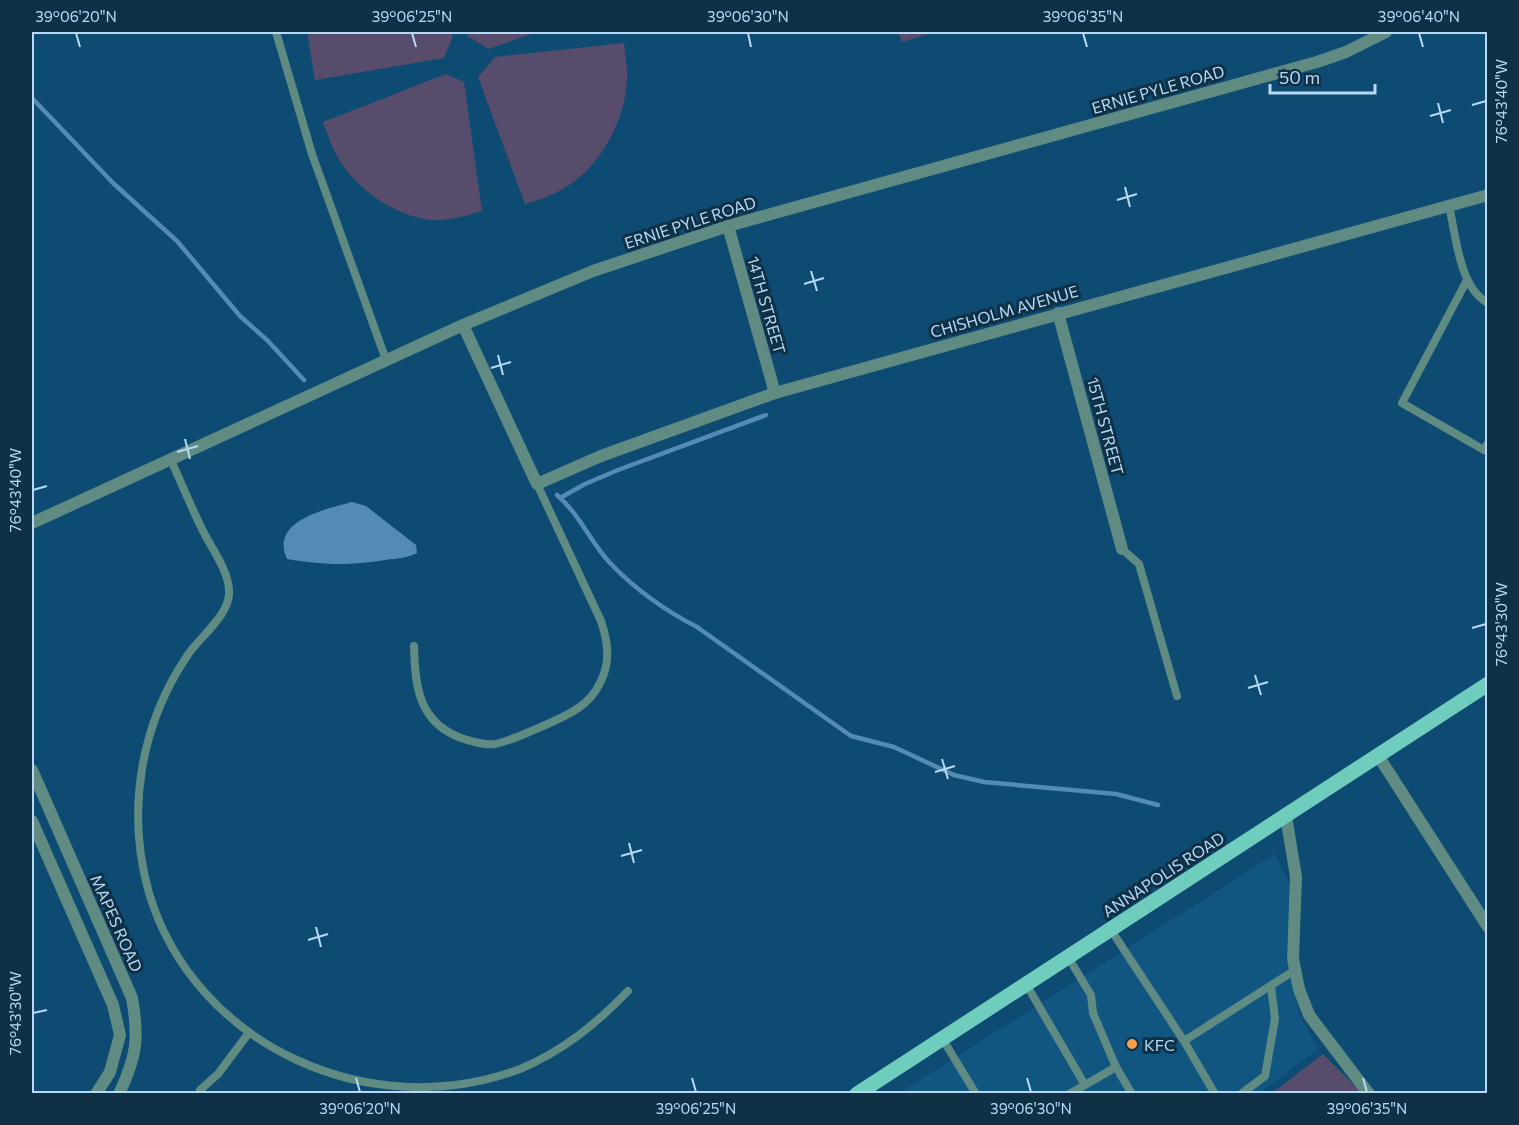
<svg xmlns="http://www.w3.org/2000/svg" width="1519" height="1125" viewBox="0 0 1519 1125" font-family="Commissioner,sans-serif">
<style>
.built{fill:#115681}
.green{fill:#584c6c}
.water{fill:#538bb4}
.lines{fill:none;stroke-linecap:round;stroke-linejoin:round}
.stream{stroke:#538bb4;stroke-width:4.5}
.service{stroke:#5f8b83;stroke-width:8}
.minor{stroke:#5f8b83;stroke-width:12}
.tertiary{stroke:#5f8b83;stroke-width:12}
.primary{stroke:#6ecdbd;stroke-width:15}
.ticks{fill:none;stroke:#b6daf6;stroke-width:2}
.poi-dot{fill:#f8a04b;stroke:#103046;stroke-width:2}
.labels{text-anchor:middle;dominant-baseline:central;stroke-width:6;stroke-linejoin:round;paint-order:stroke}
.street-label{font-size:16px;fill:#b6daf6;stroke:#103046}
.poi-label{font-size:16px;fill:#b6daf6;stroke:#103046;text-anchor:start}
.neatline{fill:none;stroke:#b6daf6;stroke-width:2}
.ticks-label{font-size:15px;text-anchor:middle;fill:#b6daf6}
</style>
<rect width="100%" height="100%" fill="#0d4b72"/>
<polygon class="built" points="1275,854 1291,886 1286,960 1301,1018 1318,1049 1260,1093 898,1094"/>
<g class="green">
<polygon points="309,32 451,32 453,36 444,58 315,80 308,38"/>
<polygon points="467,32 536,32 489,49 467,36"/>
<polygon points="898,32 931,32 932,33 902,42"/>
<path d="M624 43C625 55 628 68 627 80 625 124 596 175 555 193 546 198 535 201 525 204L478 77 495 57Z"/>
<path d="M446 74 464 82 482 211C466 216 448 221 431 220 394 216 351 186 335 152 330 143 327 132 323 122Z"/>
<polygon points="1323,1054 1362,1093 1271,1094"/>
</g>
<path class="water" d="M352 502 366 506 416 545 417 553C405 559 398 558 385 560 349 566 324 565 287 559 269 521 326 509 352 502Z"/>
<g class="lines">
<g class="stream">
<polyline points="32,98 113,183 177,241 240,316 268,341 304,380"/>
<path d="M557 495C582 517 590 542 611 564 635 589 666 611 697 627L851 736 894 747 954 775 984 782 1116 794 1158 805"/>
<polyline points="560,498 585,484 618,470 766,415"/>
</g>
<g class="service">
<polyline points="276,32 312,154 386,360"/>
<path d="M1449 206C1456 235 1459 288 1488 303"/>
<polyline points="1467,280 1402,403 1484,450 1488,443"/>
<path d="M170 458C181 482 191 507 203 531 212 549 228 570 229 590 231 615 199 637 187 656 140 726 126 812 149 893 195 1047 372 1125 520 1069 563 1051 596 1024 628 991"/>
<polyline points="1122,549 1139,564 1177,696"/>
<path d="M414 646C415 688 419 724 464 739 474 742 484 745 495 744 511 741 528 732 543 726 565 716 589 707 600 683 611 662 608 642 601 621L537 484"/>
<polyline points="1111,930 1184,1041 1295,970"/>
<polyline points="1026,984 1085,1085 1116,1067 1093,1013 1091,995 1068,957"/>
<polyline points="942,1038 976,1094"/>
<polyline points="1184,1041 1215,1094"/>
<polyline points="1116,1067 1132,1094"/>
<polyline points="200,1090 218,1074 248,1034"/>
<polyline points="1069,1094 1085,1085"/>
<polyline points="1241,1094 1265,1076 1275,1019 1271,986"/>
</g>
<g class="minor">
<polyline points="728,226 775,393"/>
<polyline points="1058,313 1122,549"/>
<polyline points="463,325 537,484 601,456 775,393 1488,195"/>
<polyline points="32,523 463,325 593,271 728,226 1317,62 1346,52 1386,32"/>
<polyline points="1379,757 1488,927"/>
<polyline points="1286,816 1296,877 1293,959 1299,989 1309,1015 1369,1094"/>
</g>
<g class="tertiary">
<path d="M32 770 132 998C139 1038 137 1056 119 1094"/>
<polyline points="32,821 113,1005 120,1035 110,1072 96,1094"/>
</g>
<polyline class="primary" points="857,1094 1488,684"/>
</g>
<path class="ticks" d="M76 33 80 47M412 33 416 47M748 33 751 47M1083 33 1087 47M1419 33 1423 47M1438 103 1443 123M1472 105 1486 101M1430 116 1451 110M1125 187 1130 207M1117 200 1137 194M811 271 817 291M804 284 824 278M498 355 503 375M491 368 511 362M185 439 190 459M177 452 198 446M33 490 47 486M1472 628 1486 624M1255 675 1261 695M1248 688 1268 682M942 759 948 779M935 772 955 766M629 843 634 863M621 856 642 850M316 927 321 947M308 940 328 934M33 1013 47 1010M356 1078 360 1092M692 1078 696 1092M1027 1078 1031 1092M1363 1078 1367 1092"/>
<circle class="poi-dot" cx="1132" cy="1044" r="6"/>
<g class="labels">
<g class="street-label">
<text transform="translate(1158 89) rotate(-16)">ERNIE PYLE ROAD</text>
<text transform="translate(690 222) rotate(-18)">ERNIE PYLE ROAD</text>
<text transform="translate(767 305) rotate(74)">14TH STREET</text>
<text transform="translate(1004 311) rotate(-16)">CHISHOLM AVENUE</text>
<text transform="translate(1106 426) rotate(75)">15TH STREET</text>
<text transform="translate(1163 874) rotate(-33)">ANNAPOLIS ROAD</text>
<text transform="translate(117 923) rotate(66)">MAPES ROAD</text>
</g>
<g class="poi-label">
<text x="1144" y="1044">KFC</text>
</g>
</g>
<rect width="1519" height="1125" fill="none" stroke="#103046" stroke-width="66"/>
<path d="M1270 84v9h105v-9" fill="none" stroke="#b6daf6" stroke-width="3"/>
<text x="1279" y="84" font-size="18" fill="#b6daf6" stroke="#103046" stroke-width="4.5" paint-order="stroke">50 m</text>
<rect x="33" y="33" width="1453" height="1059" class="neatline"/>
<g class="ticks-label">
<text x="76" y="22">39°06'20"N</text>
<text x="412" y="22">39°06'25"N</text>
<text x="748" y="22">39°06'30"N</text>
<text x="1083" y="22">39°06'35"N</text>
<text x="1419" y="22">39°06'40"N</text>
<text transform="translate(1502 101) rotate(-90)" y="5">76°43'40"W</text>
<text transform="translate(16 490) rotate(-90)" y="5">76°43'40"W</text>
<text transform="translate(1502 624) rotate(-90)" y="5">76°43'30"W</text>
<text transform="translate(16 1013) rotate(-90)" y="5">76°43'30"W</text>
<text x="360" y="1114">39°06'20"N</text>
<text x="696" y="1114">39°06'25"N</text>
<text x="1031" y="1114">39°06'30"N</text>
<text x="1367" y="1114">39°06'35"N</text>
</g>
</svg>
